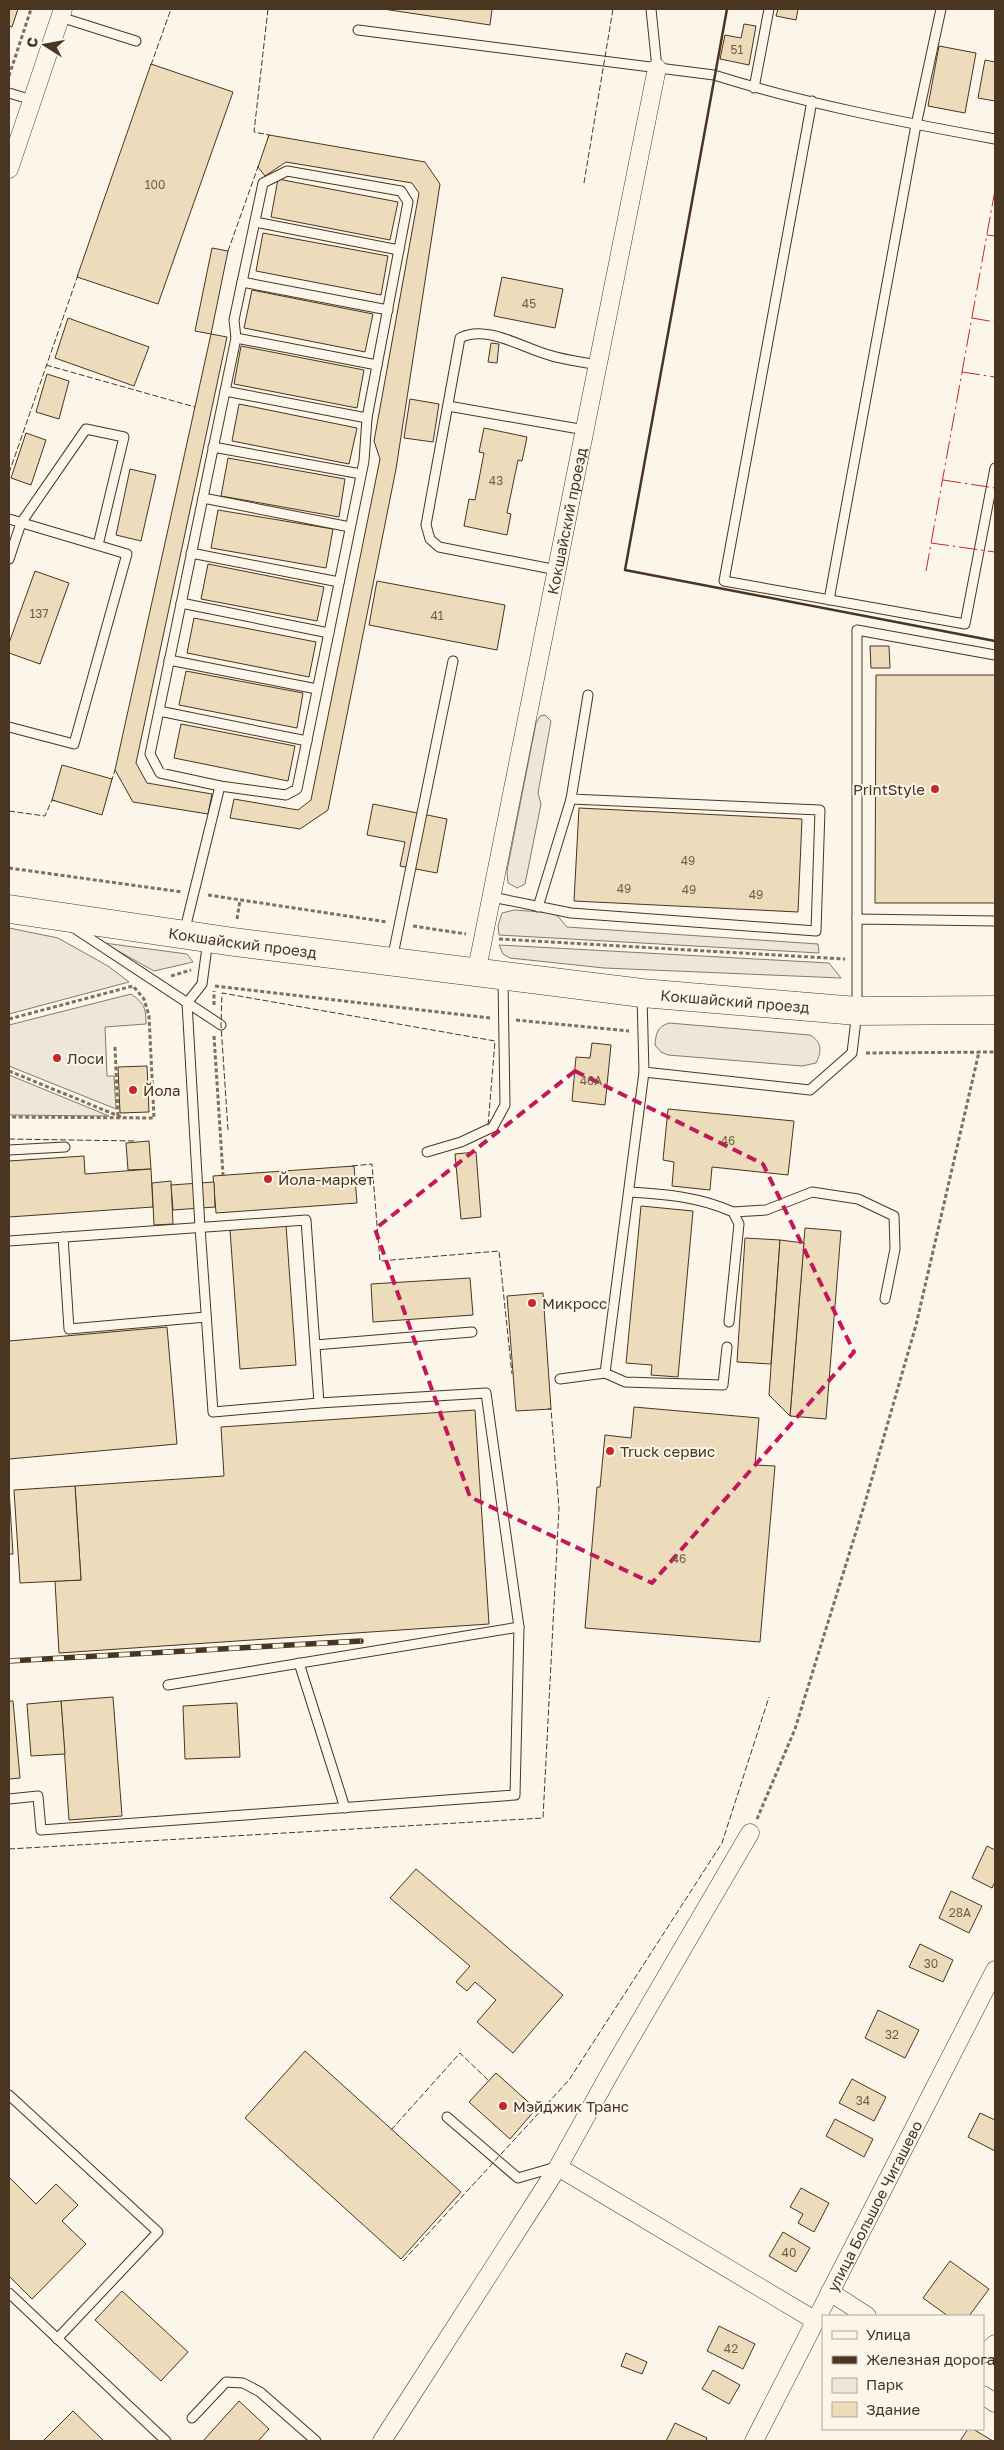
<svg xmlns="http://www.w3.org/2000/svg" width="1004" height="2450" viewBox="0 0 1004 2450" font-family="'Golos Text',sans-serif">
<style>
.green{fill:#ede6d9;stroke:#887966}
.building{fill:#ecdcbc;stroke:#4a3520}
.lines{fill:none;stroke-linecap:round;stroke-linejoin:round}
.lane-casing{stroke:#4a3520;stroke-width:11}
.street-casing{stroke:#4a3520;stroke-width:19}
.primary-casing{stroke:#4a3520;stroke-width:29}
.path{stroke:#7f6f5c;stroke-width:3;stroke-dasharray:4 2.5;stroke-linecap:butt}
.lane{stroke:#fbf6e9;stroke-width:9}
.street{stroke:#fbf6e9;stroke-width:18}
.primary{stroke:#fbf6e9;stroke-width:28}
.rail-casing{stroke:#4a3520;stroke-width:5.5}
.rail{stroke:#fbf6e9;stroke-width:4;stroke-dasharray:11;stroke-linecap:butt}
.fence{stroke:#4a3520;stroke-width:1;stroke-dasharray:6 2.5;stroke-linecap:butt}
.wall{stroke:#4a3520;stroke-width:2.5}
.power{stroke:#c62828;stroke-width:1;stroke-dasharray:18 4 2.5 4;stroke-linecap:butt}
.marked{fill:none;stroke:#c2185b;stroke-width:4;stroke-dasharray:10 6;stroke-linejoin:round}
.poi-dot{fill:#c62828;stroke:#fbf6e9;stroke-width:2}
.labels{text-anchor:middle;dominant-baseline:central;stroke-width:4;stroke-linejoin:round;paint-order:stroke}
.number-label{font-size:12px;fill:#725f47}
.street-label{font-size:15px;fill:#4a3520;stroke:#fbf6e9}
.poi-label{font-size:15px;fill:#4a3520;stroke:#fbf6e9;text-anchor:start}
</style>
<rect width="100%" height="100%" fill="#fbf6e9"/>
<g class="green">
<polygon points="545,715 551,721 538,793 541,804 525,884 517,888 508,883 507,871 536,723 540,716"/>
<polygon points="514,910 555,913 567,927 818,944 819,953 499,935 498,926 502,913"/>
<polygon points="9,928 58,938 108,966 129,982 9,1014"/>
<polygon points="104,943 187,954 193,962 154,971"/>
<polygon points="499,945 829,963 841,978 604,968 510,958 503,954"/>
<path d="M131 994C144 1003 146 1008 146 1024L105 1027 107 1076H114L116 1109 9 1066V1025Z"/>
<path d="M669 1023 810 1035C822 1042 822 1051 816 1063L802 1066 668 1055 661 1052 655 1045C656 1033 657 1027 669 1023Z"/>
<polygon points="9,1075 109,1116 9,1115"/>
</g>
<g class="building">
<polygon points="9,9 18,9 12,27 9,26"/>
<polygon points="383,9 492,9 490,25"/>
<polygon points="778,9 798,9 796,20 776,16"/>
<polygon points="744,24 756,26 749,65 720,59 725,35 741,38"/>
<polygon points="939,46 976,53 965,113 928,106"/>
<polygon points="985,60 995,62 995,101 978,98"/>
<polygon points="151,64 233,92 158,304 77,277"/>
<polygon points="269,135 425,162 440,184 396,469 328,810 300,829 230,818 234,799 298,810 311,800 380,459 374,441 419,193 412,183 286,162 265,176 258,167"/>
<polygon points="278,179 398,202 390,240 271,217"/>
<polygon points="263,233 388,256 381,295 256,271"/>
<polygon points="212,248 228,251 211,334 195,331"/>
<polygon points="502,277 563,289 555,328 494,316"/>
<polygon points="252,290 373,314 365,352 244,328"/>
<polygon points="68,318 149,347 134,386 55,358"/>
<polygon points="211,334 227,337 136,763 147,783 212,794 208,814 133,802 115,770"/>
<polygon points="491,343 499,344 497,363 488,362"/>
<polygon points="241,346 364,370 357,408 234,384"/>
<polygon points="47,374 69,381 59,419 36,412"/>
<polygon points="410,399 439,404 433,442 404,438"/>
<polygon points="239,404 357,428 349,464 232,441"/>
<polygon points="484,428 527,437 522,461 518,460 507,513 511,514 507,535 464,526 469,499 475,500 484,453 479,452"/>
<polygon points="26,433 46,440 31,485 11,478"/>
<polygon points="228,458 345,479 339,517 221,496"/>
<polygon points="130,469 156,475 141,541 116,535"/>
<polygon points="218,510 333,529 326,568 211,548"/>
<polygon points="208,564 324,587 317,621 201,599"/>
<polygon points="35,571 69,583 40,664 9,653 9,643"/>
<polygon points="377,581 505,605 497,650 369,625"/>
<polygon points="194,618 316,642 309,677 187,653"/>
<polygon points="870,646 889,646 890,668 871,668"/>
<polygon points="186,671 303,693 297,728 179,705"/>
<polygon points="876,675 995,675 995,903 875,903"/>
<polygon points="181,724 295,746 288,781 174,758"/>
<polygon points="62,765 112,779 102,815 52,800"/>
<polygon points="373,804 447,819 437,873 400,866 405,842 367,835"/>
<polygon points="579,808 802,819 798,912 574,901"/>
<polygon points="592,1043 611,1045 605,1105 572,1101 576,1057 590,1058"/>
<polygon points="147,1066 149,1112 120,1113 118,1067"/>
<polygon points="668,1109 794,1121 788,1175 712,1167 710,1190 672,1186 674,1162 663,1160"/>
<polygon points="149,1141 151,1169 128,1170 126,1143"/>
<polygon points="476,1152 481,1217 461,1219 455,1154"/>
<polygon points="84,1156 85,1174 151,1169 153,1207 9,1217 9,1161"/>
<polygon points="354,1166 357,1203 216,1213 213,1176"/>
<polygon points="171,1181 173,1224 154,1225 152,1183"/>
<polygon points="214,1182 215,1207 173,1210 171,1185"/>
<polygon points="641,1206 693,1211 678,1377 651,1375 652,1365 626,1363"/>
<polygon points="286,1225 296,1365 240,1369 230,1230"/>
<polygon points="805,1228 841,1231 826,1419 790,1416"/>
<polygon points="745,1238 780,1240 771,1364 737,1362"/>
<polygon points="780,1240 804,1243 790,1416 769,1395"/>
<polygon points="470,1278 473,1315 373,1322 371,1284"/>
<polygon points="543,1293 551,1409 516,1411 507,1296"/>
<polygon points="167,1327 177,1444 9,1459 9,1341"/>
<polygon points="634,1407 759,1418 755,1465 775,1466 760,1642 585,1628 597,1487 600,1487 605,1435 631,1438"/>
<polygon points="475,1410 489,1624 59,1653 55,1581 81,1580 75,1486 224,1476 221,1427"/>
<polygon points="75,1486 81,1580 20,1583 14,1490"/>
<polygon points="9,1489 13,1554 9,1554"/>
<polygon points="113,1697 122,1816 69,1820 61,1701"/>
<polygon points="9,1701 13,1701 20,1778 9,1779"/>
<polygon points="61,1701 65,1754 31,1756 27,1704"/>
<polygon points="237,1703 240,1757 185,1759 183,1706"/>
<polygon points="987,1846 995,1850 995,1882 992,1888 972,1878"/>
<polygon points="416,1869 563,1995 513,2053 477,2022 496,2000 475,1982 467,1991 456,1982 470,1966 390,1898"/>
<polygon points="951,1891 982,1906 969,1933 939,1918"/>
<polygon points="920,1944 953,1960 943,1982 909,1967"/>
<polygon points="878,2010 919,2030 905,2058 865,2038"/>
<polygon points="305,2051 461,2192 401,2259 245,2118"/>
<polygon points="496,2073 536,2109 510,2139 469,2102"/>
<polygon points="852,2079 886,2097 874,2121 839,2103"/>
<polygon points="980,2113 995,2120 995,2151 968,2137"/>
<polygon points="835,2119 873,2139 864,2157 826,2136"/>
<polygon points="9,2177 36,2204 56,2184 78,2205 62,2221 86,2244 32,2299 9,2276"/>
<polygon points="801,2188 829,2203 814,2232 798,2223 803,2214 790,2207"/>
<polygon points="783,2232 810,2248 796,2272 769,2256"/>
<polygon points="950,2261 989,2289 969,2316 948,2316 923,2298"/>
<polygon points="122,2291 188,2352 161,2381 95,2320"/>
<polygon points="719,2326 755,2344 743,2369 707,2351"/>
<polygon points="626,2353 647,2362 642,2374 621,2366"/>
<polygon points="713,2370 740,2385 729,2404 702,2389"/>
<polygon points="239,2401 269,2429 258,2441 203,2441"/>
<polygon points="73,2411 104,2441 43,2441"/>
<polygon points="675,2423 707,2438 706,2441 666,2441"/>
<polygon points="968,2429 973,2429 993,2441 960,2441"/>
</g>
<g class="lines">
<defs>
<g id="lane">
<polyline points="651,9 657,68"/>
<polyline points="60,17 136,41"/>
<path d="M358 30 714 75C806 104 901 122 995 139"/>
<polyline points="754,88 769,9"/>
<polyline points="9,93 32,100"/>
<polyline points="812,101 724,581 965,624 995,468"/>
<polygon points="287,171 401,191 408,202 367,418 364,461 297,789 286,795 220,786 160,773 150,754 236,338 234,320 263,183"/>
<polyline points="255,222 399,250"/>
<polyline points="242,282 388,310"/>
<polyline points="236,338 377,365"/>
<polyline points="225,391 367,418"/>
<polyline points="448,406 585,430"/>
<polyline points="213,447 361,474"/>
<polyline points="203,498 350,527"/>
<polyline points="9,519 127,554 74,744 9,727"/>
<polyline points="191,553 339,582"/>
<polyline points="9,559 21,523 86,429 124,437 98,545"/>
<path d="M557 570 439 547 430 539 426 525 460 338C486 324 523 348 549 355 564 360 582 362 598 365"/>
<polyline points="829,600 916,125 941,9"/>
<polyline points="181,603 329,633"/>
<polyline points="169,660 317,689"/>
<polyline points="159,711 307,741"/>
<polyline points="492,897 571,913 816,931 820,810 571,799 588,695"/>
<polyline points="538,907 571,799"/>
<polyline points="857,919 857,630 995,655"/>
<polyline points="74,928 221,1025"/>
<polyline points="184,933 220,786"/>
<polyline points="208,940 202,984 187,1003 200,1227 213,1412 319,1403"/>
<polyline points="392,960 453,661"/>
<polyline points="642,996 644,1072 810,1090 852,1053 857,1011 857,919 995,921"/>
<polyline points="9,1150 65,1147"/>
<polyline points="427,1152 461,1142 493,1127 505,1105 503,980"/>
<path d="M629 1192C665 1194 700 1197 733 1212L739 1224 729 1322"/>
<polyline points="733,1212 766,1210 812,1192 858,1199 894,1216 895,1249 885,1299"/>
<polyline points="63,1237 69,1329 206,1317"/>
<polyline points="9,1241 306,1220 319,1403 486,1393 519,1627 515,1795 41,1830 38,1796 9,1799"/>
<polyline points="315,1345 472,1332"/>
<polyline points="605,1373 625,1382 723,1385 727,1347"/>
<polyline points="560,1379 605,1373 644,1072"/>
<polyline points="299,1663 345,1808"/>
<polyline points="168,1685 519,1627"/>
<polyline points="9,2095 158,2232 57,2339"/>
<polyline points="447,2117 518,2178 556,2167"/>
<polyline points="9,2293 166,2441"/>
<polyline points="192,2418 226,2382 243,2383 260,2392 316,2441"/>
</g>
<g id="street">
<polyline points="9,169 63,9"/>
<path id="s1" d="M476 974 657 68"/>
<polyline points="558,2167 816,2321"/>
<polyline points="830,2292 867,2316"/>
<polyline points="983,2354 995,2344"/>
<polyline points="983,2395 995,2403"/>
<polyline points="382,2441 558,2167 610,2073 750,1833"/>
<path id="s2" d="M754 2441 995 1970"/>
</g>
<g id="primary">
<path id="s3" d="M9 909 234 942 642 993 857 1011 995 1010"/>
</g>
</defs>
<use href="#lane" class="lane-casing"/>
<use href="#street" class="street-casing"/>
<use href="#primary" class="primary-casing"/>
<g class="path">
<polyline points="9,76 31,9"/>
<polyline points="9,868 182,892"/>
<polyline points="208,895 387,922"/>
<polyline points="237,919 240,900"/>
<polyline points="413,926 466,934"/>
<polyline points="499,939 845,959"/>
<polyline points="171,976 191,970"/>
<polyline points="215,986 490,1018"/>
<polyline points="214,1005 214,991"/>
<polyline points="9,1019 133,986 144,999 149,1016 154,1118 9,1117"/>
<polyline points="516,1020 629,1031"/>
<polyline points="214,1036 223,1175"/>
<polyline points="115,1047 118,1116"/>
<polyline points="866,1053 995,1052"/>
<polyline points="9,1071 121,1117"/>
<polyline points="757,1819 795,1729 864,1506 916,1325 979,1052"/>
</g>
<use href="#lane" class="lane"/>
<use href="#street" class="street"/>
<use href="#primary" class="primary"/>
<defs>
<polyline id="rail" points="9,1661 361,1641"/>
</defs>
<use href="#rail" class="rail-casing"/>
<use href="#rail" class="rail"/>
<g class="fence">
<polyline points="151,65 171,9"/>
<polyline points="268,138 269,135 254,132 268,9"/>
<polyline points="584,183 613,9"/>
<polyline points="228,251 259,164"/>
<polyline points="46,365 195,407"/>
<polyline points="9,473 78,275"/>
<polyline points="111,782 115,770"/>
<polyline points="9,811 45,816 52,800 56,801"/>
<polyline points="228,1130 221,1025 222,993 495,1041 488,1126"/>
<polyline points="9,1139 136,1141"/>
<polyline points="352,1166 372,1164 380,1261 499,1251 512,1374"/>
<polyline points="9,1849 543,1818 559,1508 551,1409 548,1409"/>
<polyline points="391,2130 460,2053 489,2081"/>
<polyline points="403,2261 569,2080 722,1843 769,1697"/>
</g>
<polyline class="wall" points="727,9 625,570 995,641"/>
<g class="power">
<polyline points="987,235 995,236"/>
<polyline points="972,318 995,322"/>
<polyline points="962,372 995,377"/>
<polyline points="943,480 995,488"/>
<polyline points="931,543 995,552"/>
<polyline points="926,571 995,190"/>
</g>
</g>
<path class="marked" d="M575 1071 763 1164 854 1352 652 1583 470 1497 375 1229Z"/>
<g class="poi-dot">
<circle cx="935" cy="789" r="5"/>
<circle cx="57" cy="1058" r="5"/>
<circle cx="133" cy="1090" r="5"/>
<circle cx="268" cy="1179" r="5"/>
<circle cx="532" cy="1303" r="5"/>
<circle cx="610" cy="1451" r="5"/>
<circle cx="503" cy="2106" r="5"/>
</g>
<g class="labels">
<g class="number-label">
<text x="737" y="49">51</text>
<text x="155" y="184">100</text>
<text x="529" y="303">45</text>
<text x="496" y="480">43</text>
<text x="39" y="613">137</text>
<text x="437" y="615">41</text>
<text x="688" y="860">49</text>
<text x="624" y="888">49</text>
<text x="689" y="889">49</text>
<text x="756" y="894">49</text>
<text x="591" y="1080">46А</text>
<text x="728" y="1140">46</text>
<text x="679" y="1558">46</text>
<text x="960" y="1912">28А</text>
<text x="931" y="1963">30</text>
<text x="892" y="2034">32</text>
<text x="863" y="2100">34</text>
<text x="789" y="2252">40</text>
<text x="731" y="2348">42</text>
</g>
<g class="street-label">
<text stroke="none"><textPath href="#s1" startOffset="462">Кокшайский проезд</textPath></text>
<text stroke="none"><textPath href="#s3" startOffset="236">Кокшайский проезд</textPath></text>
<text stroke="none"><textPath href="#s3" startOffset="732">Кокшайский проезд</textPath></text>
<text stroke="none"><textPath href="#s2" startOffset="264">улица Большое Чигашево</textPath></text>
</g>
<g class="poi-label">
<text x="925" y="789" text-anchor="end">PrintStyle</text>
<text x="67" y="1058">Лоси</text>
<text x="143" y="1090">Йола</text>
<text x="278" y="1179">Йола-маркет</text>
<text x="542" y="1303">Микросс</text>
<text x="620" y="1451">Truck сервис</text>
<text x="513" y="2106">Мэйджик Транс</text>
</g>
</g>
<rect width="1004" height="2450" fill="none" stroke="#4a3520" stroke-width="20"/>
<rect x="822" y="2315" width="162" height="115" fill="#fbf6e9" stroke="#b4a999"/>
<rect x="832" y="2331" width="25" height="8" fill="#fbf6e9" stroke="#b4a999"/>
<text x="866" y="2340" font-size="15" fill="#4a3520">Улица</text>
<rect x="832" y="2356" width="25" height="8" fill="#4a3520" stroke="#b4a999"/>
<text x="866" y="2365" font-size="15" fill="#4a3520">Железная дорога</text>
<rect x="832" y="2378" width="25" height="15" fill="#ede6d9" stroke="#b4a999"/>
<text x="866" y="2390" font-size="15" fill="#4a3520">Парк</text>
<rect x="832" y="2402" width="25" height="15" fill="#ecdcbc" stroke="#b4a999"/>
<text x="866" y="2415" font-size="15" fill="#4a3520">Здание</text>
<g transform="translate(45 45) rotate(281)" stroke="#fbf6e9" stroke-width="4" paint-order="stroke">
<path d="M0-4L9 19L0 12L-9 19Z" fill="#4a3520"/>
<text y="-8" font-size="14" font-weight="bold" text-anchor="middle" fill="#4a3520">С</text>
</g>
</svg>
